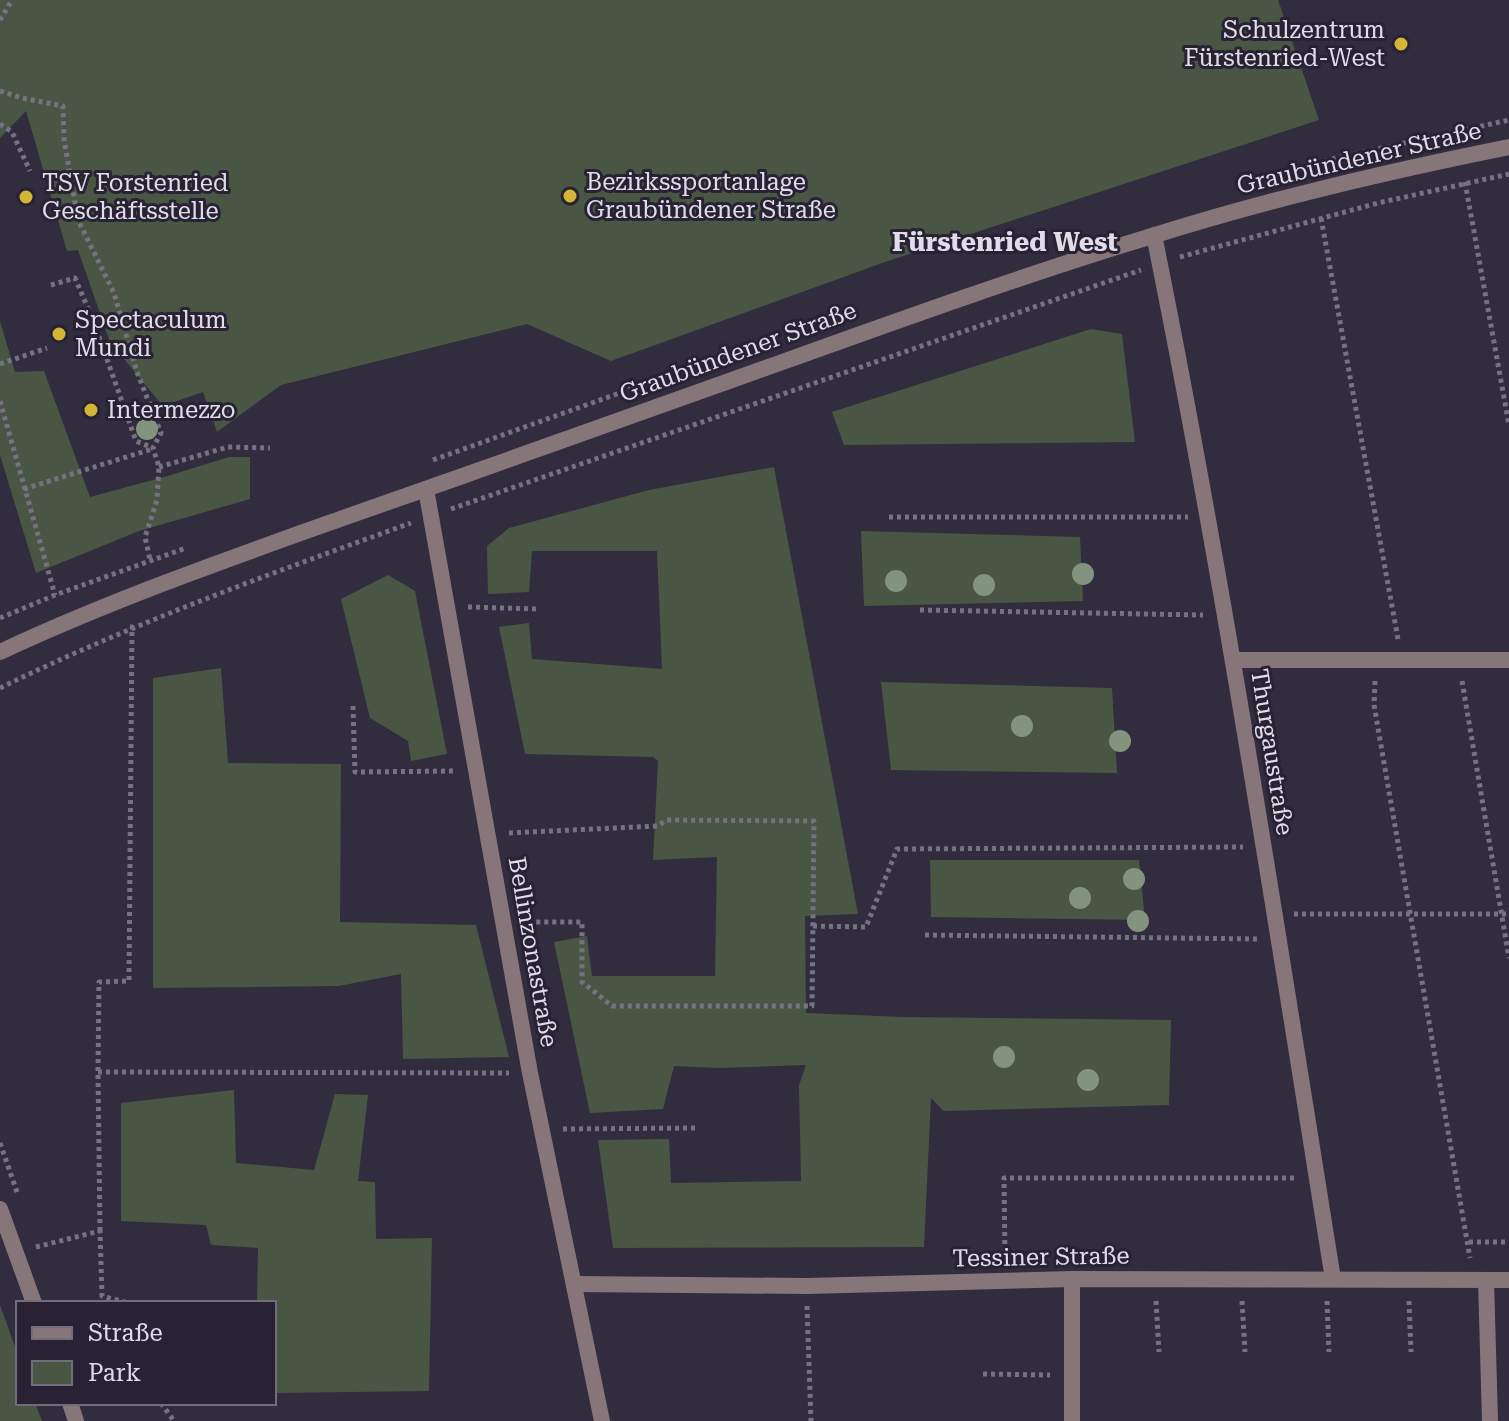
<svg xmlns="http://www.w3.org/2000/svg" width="1509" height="1421" viewBox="0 0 1509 1421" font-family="'Roboto Serif',serif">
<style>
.green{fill:#495643}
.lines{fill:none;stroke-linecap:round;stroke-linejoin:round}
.path{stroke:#777283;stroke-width:5;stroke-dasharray:4 4;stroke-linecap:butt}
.service{stroke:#877679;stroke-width:16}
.minor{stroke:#877679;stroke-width:16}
.tertiary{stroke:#877679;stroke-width:16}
.tree{fill:#82937e}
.poi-dot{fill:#d3b635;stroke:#282234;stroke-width:3}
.labels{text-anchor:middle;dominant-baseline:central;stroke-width:6;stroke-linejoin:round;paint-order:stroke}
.poi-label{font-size:24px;fill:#e0dde9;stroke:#282234;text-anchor:start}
.street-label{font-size:24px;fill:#e0dde9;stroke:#282234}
.neighbourhood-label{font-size:26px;font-weight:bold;fill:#e0dde9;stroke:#282234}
</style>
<rect width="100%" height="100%" fill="#322c3f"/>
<g class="green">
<polygon points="0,0 1278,0 1319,120 885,262 611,361 527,324 281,385 217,432 203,392 168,404 172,417 110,342 78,250 67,251 26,111 0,138"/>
<polygon points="0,321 15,372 44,371 90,497 171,475 229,457 250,457 250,499 139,531 36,573 0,455"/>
<polygon points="1091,329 1122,334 1135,442 844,445 832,412"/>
<polygon points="774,467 858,914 805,916 806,1013 902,1017 1171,1020 1169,1105 944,1111 931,1098 924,1247 613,1248 598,1140 669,1139 671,1183 801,1181 799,1085 806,1065 720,1068 674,1066 663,1109 590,1113 554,942 587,936 592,976 715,976 717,857 653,860 658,761 653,757 525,754 499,627 529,623 532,659 662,669 657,551 532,551 529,592 488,594 487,546 509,528 649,490"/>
<polygon points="861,531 1080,537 1083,601 864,606"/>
<polygon points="388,575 415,591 447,754 411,761 408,741 370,718 341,599"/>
<polygon points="221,668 228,763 341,764 340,922 476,925 509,1057 403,1059 401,974 339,986 153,988 153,678"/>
<polygon points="881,682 1112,688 1117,773 891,770"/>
<polygon points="930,860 1139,860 1145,920 931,917"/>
<polygon points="234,1090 236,1163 314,1170 335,1094 368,1095 358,1181 375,1182 376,1239 432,1238 429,1391 274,1393 274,1303 257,1303 258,1248 211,1245 206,1225 121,1221 121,1103"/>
<polygon points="0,1305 18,1355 18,1403 35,1403 42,1421 0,1421"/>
</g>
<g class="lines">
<g class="path">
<polyline points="0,20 12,0"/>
<polyline points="0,91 22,98 63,106 64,139 78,220 114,293 137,372 161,433 153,448 159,467 157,500 145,537 150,560"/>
<polyline points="0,124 12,132 30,171"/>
<polyline points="1301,168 1336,158 1509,120"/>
<polyline points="1465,182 1509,425"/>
<polyline points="1321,218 1398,639"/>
<polyline points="1180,257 1378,203 1509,174"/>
<polyline points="51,285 75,278 93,320 136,441 153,448"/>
<polyline points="0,364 47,348"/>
<polyline points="0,401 55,595"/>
<polyline points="433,460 770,339"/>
<polyline points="159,467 228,447 270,448"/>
<polyline points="24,489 152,449"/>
<polyline points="451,509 1141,270"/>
<polyline points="889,517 1188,517"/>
<polyline points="468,607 539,609"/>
<polyline points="920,610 1203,615"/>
<polyline points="0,618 55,595 186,548"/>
<polyline points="1375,681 1374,705 1470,1258"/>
<polyline points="1462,681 1509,958"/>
<path d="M0 688C133 623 272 573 411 523"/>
<polyline points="353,706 355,772 455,771"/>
<polyline points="509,833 657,826 667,820 814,821 812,1006 612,1006 582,982 582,922 525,922"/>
<polyline points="1294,914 1509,914"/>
<polyline points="813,926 866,927 897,849 1243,847"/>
<polyline points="925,935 1257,939"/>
<polyline points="98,1072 509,1073"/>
<polyline points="563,1129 696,1128"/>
<polyline points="0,1143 18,1195"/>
<polyline points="100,1231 98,1072 99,982 129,981 132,627 130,627"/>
<polyline points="1469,1242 1509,1242"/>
<polyline points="36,1247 100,1231 102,1296 128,1303"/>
<polyline points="1005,1260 1004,1178 1296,1178"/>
<polyline points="1156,1301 1159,1352"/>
<polyline points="1242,1301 1245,1352"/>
<polyline points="1327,1301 1329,1352"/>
<polyline points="1409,1301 1411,1352"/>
<polyline points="807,1306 811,1421"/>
<polyline points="983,1374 1050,1375"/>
<polyline points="161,1403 174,1421"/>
</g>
<polyline class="service" points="1233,660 1509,660"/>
<g class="minor">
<path d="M1154 235C1224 581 1277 930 1333 1279"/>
<polyline points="426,489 530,1073 602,1421"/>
<polyline points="0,1209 34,1303"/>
<polyline points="1486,1280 1490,1421"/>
<polyline points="574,1284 807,1286 1072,1279 1509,1280"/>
<polyline points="70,1403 76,1421"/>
<polyline points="1072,1421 1072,1279"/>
</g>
<path class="tertiary" d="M0 652C111 600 228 559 343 518 444 483 544 447 645 411 813 352 981 288 1152 236 1269 199 1389 171 1509 147"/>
</g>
<g class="tree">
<circle cx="147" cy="429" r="11"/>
<circle cx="1083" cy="574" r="11"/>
<circle cx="896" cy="581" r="11"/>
<circle cx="984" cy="585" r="11"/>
<circle cx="1022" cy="726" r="11"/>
<circle cx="1120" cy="741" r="11"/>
<circle cx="1134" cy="879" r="11"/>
<circle cx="1080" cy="898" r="11"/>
<circle cx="1138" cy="921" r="11"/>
<circle cx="1004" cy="1057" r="11"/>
<circle cx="1088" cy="1080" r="11"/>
</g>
<g class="poi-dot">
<circle cx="1401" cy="44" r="8"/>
<circle cx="570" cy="196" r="8"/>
<circle cx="26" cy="197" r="8"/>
<circle cx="59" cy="334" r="8"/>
<circle cx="91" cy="410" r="8"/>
</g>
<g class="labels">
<g class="poi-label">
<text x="1385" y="30" text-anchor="end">Schulzentrum<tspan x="1385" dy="28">Fürstenried-West</tspan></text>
<text x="586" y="182">Bezirkssportanlage<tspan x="586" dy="28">Graubündener Straße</tspan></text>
<text x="42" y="183">TSV Forstenried<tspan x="42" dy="28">Geschäftsstelle</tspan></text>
<text x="75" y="320">Spectaculum<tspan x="75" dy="28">Mundi</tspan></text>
<text x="107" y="410">Intermezzo</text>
</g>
<g class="street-label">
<text transform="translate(1359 158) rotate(-13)">Graubündener Straße</text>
<text transform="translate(738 352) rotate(-20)">Graubündener Straße</text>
<text transform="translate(1272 752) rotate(81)">Thurgaustraße</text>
<text transform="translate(533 952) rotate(80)">Bellinzonastraße</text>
<text transform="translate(1041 1257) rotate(-1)">Tessiner Straße</text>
</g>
<g class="neighbourhood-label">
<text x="1005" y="242">Fürstenried West</text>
</g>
</g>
<rect x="16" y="1301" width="260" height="104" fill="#282234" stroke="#726d7c" stroke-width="2"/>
<rect x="32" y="1327" width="40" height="12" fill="#877679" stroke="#726d7c" stroke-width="2"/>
<text x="88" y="1341" font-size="24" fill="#e0dde9">Straße</text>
<rect x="32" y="1361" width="40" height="24" fill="#495643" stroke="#726d7c" stroke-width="2"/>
<text x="88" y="1381" font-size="24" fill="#e0dde9">Park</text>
</svg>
